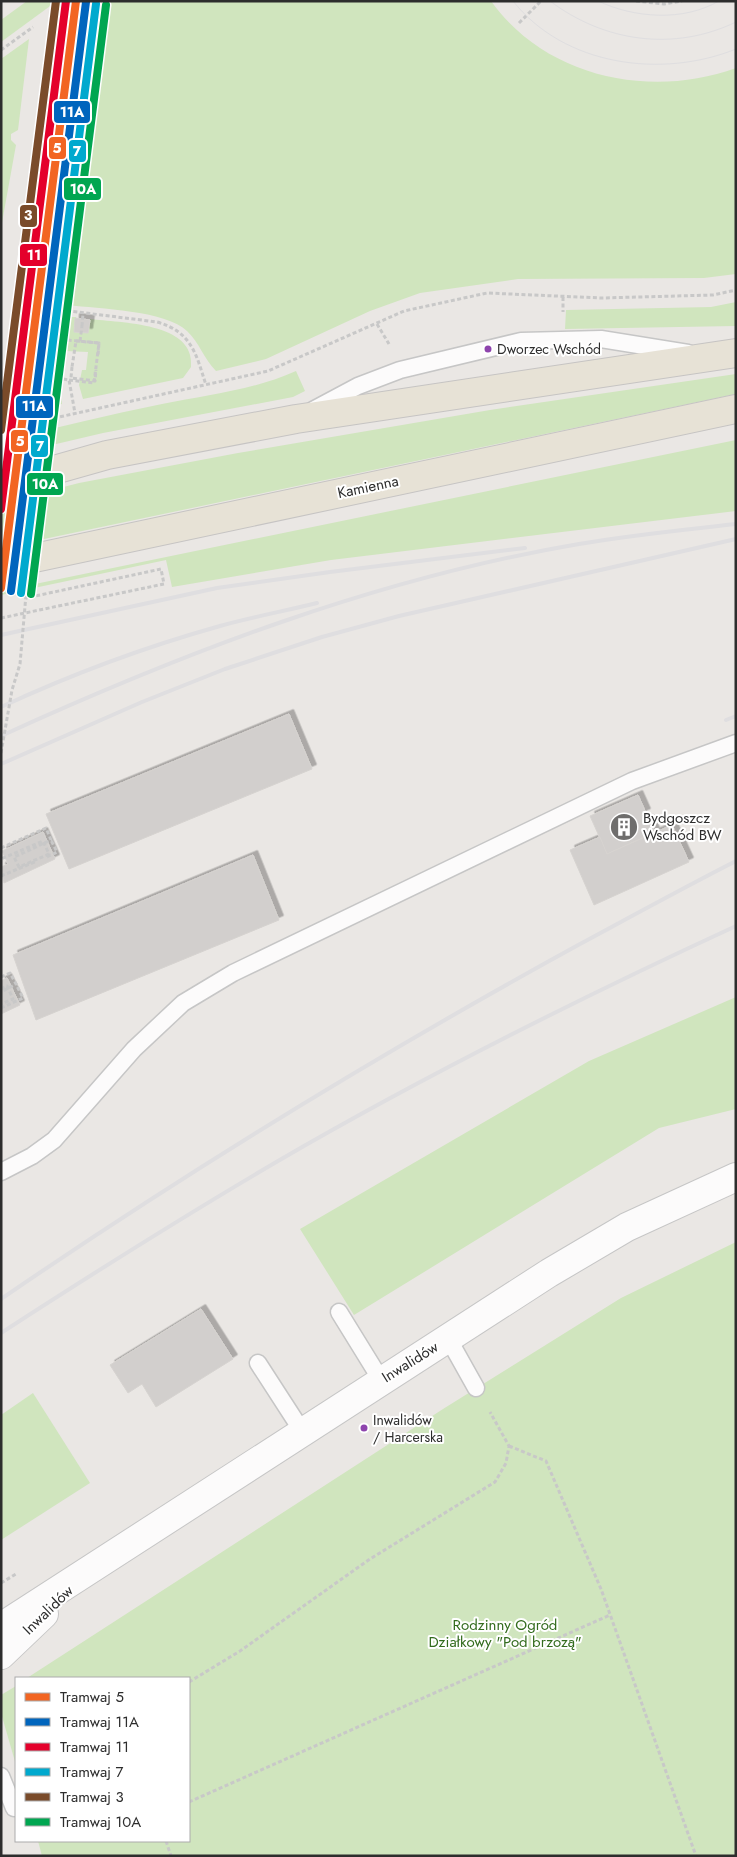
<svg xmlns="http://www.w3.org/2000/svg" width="737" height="1857" viewBox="0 0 737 1857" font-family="Jost,sans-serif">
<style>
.green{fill:#d0e5be}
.building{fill:#d2cfcd;stroke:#d6d3d0;filter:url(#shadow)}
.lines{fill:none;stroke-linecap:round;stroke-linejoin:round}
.service-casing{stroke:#c6c6c6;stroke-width:19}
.tertiary-casing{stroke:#c6c6c6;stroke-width:30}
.primary-casing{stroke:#c6c4c3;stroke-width:30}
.path{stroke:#c8c8c8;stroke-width:3;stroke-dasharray:4 2.5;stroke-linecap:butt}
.service{stroke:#fcfbfb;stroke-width:16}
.tertiary{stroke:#fcfbfb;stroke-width:28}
.primary{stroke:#e7e2d6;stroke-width:28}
.tram{stroke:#dfdee0;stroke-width:1}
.rail{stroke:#dfdee0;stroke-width:4}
.service-bridge-casing{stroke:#c6c6c6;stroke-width:19;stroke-linecap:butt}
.path-bridge{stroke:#c8c8c8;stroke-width:3;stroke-dasharray:4 2.5;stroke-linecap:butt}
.service-bridge{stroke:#fcfbfb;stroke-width:16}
.tram-1-casing{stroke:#fff;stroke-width:11}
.tram-2-casing{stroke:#fff;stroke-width:11}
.tram-3-casing{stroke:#fff;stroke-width:11}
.tram-4-casing{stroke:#fff;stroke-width:11}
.tram-5-casing{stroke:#fff;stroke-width:11}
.tram-6-casing{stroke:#fff;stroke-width:11}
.tram-1{stroke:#f26522;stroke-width:8}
.tram-2{stroke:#0065bd;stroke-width:8}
.tram-3{stroke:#e4002b;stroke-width:8}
.tram-4{stroke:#00a9ce;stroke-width:8}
.tram-5{stroke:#7a4b2a;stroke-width:8}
.tram-6{stroke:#00a651;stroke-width:8}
.bus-dot{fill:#8e44ad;stroke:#fff;stroke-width:2}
.labels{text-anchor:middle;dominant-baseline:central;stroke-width:4;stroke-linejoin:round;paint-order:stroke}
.bus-label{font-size:14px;fill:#2d2d2d;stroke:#fff;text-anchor:start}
.street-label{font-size:15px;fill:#2d2d2d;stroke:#fff}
.poi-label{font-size:15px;fill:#2d2d2d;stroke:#fff;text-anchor:start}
.park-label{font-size:15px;fill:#326b1d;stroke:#fff}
.line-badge{stroke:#fff;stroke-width:2}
.badge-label{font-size:14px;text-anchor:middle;font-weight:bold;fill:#fff}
</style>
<defs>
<filter id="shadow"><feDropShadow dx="4.5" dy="-4.5" stdDeviation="0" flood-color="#0004"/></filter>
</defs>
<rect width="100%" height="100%" fill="#eae7e4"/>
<g class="green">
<polygon points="27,1 57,1 1,42 1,20"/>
<path d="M97 1H491C546 78 651 99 736 68V274L704 278 518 279 420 293 370 311 266 359 216 371C204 359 199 342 187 331 165 310 99 309 68 305L77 153 84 149V143L79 137Z"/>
<polygon points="29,39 18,130 11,134 11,140 16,145 1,228 1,59"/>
<polygon points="736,302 736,326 565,329 566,310 711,307"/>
<path d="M70 317H76L74 332 88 333 90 319C120 323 196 322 191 367L183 378 83 399 79 385 82 370H86L88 352 65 351 61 365 68 318Z"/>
<path d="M296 371 305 391 293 397 103 433 1 457V441C55 428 108 415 162 404 207 395 254 390 296 371Z"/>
<polygon points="736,374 736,394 1,548 1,503 79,483 238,453 490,410"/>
<polygon points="1,377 56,384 60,390 62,404 1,418"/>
<polygon points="736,440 736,511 331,560 172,587 166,560 1,595 1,591"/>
<polygon points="736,997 736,1109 659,1128 354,1315 300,1229 589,1061"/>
<polygon points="736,1242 736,1856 42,1856 38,1841 189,1841 189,1678 27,1678 443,1409 621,1298"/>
<polygon points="33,1393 90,1483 1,1540 1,1415"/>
<polygon points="16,1686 16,1765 1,1713 1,1695"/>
</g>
<g class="building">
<polygon points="75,318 90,320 88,333 74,332"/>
<polygon points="289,714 312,769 69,869 46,814"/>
<polygon points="638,795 646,813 641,815 644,821 649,819 655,832 607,854 590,816"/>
<polygon points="672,825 689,862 594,905 570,850 600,837 607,854"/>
<polygon points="43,832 55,859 4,883 1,867 8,864 2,851"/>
<polygon points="253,855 279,920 36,1020 13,955"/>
<polygon points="7,978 20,1005 1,1014 1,981"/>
<polygon points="201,1309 233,1359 156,1407 142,1384 128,1393 110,1365"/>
</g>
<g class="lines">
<defs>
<g id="service">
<polyline points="313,410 358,386 400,370 521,341 601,339 688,353"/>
<polyline points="1,1172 32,1156 54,1140 134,1049 183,1003 233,973 632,781 736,743"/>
<polyline points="339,1312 381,1380"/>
<polyline points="448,1338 476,1388"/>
<polyline points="258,1363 302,1431"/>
<polyline points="1,1776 14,1808"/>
</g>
<g id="tertiary">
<polyline points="1,1627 549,1273 627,1227 736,1177"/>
<polyline points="1,1655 44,1614"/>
</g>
<g id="primary">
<polyline points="1,485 107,455 296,419 736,353"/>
<polyline points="1,565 736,409"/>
</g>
</defs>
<use href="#service" class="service-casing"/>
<use href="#tertiary" class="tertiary-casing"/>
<use href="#primary" class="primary-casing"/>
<g class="path">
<polyline points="636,1 664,4 682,1"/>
<polyline points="519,23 541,1"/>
<polyline points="1,50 33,27"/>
<polyline points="563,297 563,312"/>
<path d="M54 309 157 322C192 332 196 354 206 385"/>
<polyline points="377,324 389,344"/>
<polyline points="82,326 83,313"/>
<polyline points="44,376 69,380 75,413"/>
<polyline points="53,377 63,310"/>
<polyline points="69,380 94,383 99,343 76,341 72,367"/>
<polyline points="41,421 268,371 404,311 487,293 602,298 713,295 736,290"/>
<polyline points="1,618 164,584 161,569 26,598"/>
<path d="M1 848 46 828 51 840C39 845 27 852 14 857L19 867 49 854 43 841 1 859"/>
<polyline points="47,857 57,852 51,840"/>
<polyline points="1,876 37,861"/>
<polyline points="1,977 10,973 16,984 1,992"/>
<polyline points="1,989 7,986 13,999 1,1004"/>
<polyline points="1,1008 23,998 16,984"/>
<polyline points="509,1446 546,1461 601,1589 696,1856"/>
<polyline points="1,1583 16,1574"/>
<polyline points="189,1682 240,1651 370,1559 495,1482 506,1463 509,1446 490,1412"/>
<polyline points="189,1802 610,1615"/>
<polyline points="166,1841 171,1856"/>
</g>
<use href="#service" class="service"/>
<use href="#tertiary" class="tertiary"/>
<use href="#primary" class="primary"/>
<g class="tram">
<path d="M513 1C564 66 662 79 736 49"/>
<path d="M550 1C604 42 674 52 736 22"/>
<path d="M598 1C634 18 683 22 719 1"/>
</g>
<g class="rail">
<polyline points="1,635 217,588 330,572 525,548"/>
<path d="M1 707C72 674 145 647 220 626 252 617 285 611 317 603"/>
<polyline points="726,720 736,716"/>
<path d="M1 736C185 652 378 578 579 544 631 535 683 530 736 524"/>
<polyline points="1,764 142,702 225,669 322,637 399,616 736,539"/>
<path d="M1 1299C188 1171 381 1053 580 944 632 916 683 888 736 861"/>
<path d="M1 1333C92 1274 184 1216 278 1161 426 1075 580 998 736 926"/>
</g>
<defs>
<polyline id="service-bridge" points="1,505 65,1"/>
</defs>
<use href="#service-bridge" class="service-bridge-casing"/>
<g class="path-bridge">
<polyline points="80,341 82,326"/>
<polyline points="72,367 71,378 95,381 96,370"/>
<polyline points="1,753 12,690 20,664 31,537 57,339 99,343 98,355"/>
</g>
<use href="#service-bridge" class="service-bridge"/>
<defs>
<polyline id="tram-1" points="1,588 76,1"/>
<polyline id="tram-2" points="11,591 86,2"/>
<polyline id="tram-3" points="1,509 66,1"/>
<polyline id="tram-4" points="21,593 96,4"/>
<polyline id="tram-5" points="1,430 56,1"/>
<polyline id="tram-6" points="31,594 106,5"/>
</defs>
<use href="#tram-1" class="tram-1-casing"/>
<use href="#tram-2" class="tram-2-casing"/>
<use href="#tram-3" class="tram-3-casing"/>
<use href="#tram-4" class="tram-4-casing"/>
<use href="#tram-5" class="tram-5-casing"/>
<use href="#tram-6" class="tram-6-casing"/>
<use href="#tram-1" class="tram-1"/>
<use href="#tram-2" class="tram-2"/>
<use href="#tram-3" class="tram-3"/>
<use href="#tram-4" class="tram-4"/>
<use href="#tram-5" class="tram-5"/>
<use href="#tram-6" class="tram-6"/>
</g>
<defs>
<symbol id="building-disc" viewBox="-11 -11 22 22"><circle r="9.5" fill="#6f6e6d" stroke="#fff"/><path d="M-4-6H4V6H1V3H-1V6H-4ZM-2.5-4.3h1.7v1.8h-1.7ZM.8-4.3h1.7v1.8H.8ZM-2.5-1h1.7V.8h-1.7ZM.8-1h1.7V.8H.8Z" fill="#fff"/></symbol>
</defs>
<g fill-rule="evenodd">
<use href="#building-disc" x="608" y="811" width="32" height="32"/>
</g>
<g class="bus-dot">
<circle cx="488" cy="349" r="4.5"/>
<circle cx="364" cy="1428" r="4.5"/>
</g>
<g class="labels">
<g class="bus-label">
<text x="497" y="349">Dworzec Wschód</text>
<text x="373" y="1420">Inwalidów<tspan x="373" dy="17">/ Harcerska</tspan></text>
</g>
<g class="street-label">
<text transform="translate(368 487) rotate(-12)">Kamienna</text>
<text transform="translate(410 1362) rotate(-32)">Inwalidów</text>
<text transform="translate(48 1610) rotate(-44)">Inwalidów</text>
</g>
<g class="poi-label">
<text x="643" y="818">Bydgoszcz<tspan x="643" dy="17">Wschód BW</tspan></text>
</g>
<g class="park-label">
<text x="505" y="1625">Rodzinny Ogród<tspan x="505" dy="17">Działkowy "Pod brzozą"</tspan></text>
</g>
</g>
<g class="line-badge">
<rect x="53" y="100" width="38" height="24" rx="5" fill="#0065bd"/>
<rect x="48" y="136" width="19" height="24" rx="5" fill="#f26522"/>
<rect x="68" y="139" width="19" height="24" rx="5" fill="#00a9ce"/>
<rect x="63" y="177" width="39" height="24" rx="5" fill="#00a651"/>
<rect x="19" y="204" width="19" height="24" rx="5" fill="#7a4b2a"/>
<rect x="19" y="243" width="29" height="24" rx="5" fill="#e4002b"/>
<rect x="15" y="395" width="39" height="24" rx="5" fill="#0065bd"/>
<rect x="10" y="429" width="19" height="24" rx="5" fill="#f26522"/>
<rect x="30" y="434" width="19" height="24" rx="5" fill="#00a9ce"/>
<rect x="26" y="472" width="38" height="24" rx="5" fill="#00a651"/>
</g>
<g class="badge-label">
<text x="72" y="117">11A</text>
<text x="57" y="153">5</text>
<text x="77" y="156">7</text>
<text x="83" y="194">10A</text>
<text x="28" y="220">3</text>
<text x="34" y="260">11</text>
<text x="34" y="411">11A</text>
<text x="20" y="446">5</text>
<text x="40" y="451">7</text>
<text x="45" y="489">10A</text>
</g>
<rect width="737" height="1857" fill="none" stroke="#2d2d2d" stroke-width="5"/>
<rect x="15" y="1677" width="175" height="165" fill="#ffffff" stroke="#ababab"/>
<rect x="25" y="1693" width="25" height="8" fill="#f26522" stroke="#ababab"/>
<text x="60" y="1702" font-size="15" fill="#2d2d2d">Tramwaj 5</text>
<rect x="25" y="1718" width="25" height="8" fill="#0065bd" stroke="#ababab"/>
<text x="60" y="1727" font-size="15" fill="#2d2d2d">Tramwaj 11A</text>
<rect x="25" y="1743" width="25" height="8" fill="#e4002b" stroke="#ababab"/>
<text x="60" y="1752" font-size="15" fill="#2d2d2d">Tramwaj 11</text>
<rect x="25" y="1768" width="25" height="8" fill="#00a9ce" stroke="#ababab"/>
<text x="60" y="1777" font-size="15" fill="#2d2d2d">Tramwaj 7</text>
<rect x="25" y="1793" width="25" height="8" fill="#7a4b2a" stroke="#ababab"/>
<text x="60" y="1802" font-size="15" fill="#2d2d2d">Tramwaj 3</text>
<rect x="25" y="1818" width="25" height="8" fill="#00a651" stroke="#ababab"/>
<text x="60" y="1827" font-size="15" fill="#2d2d2d">Tramwaj 10A</text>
</svg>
